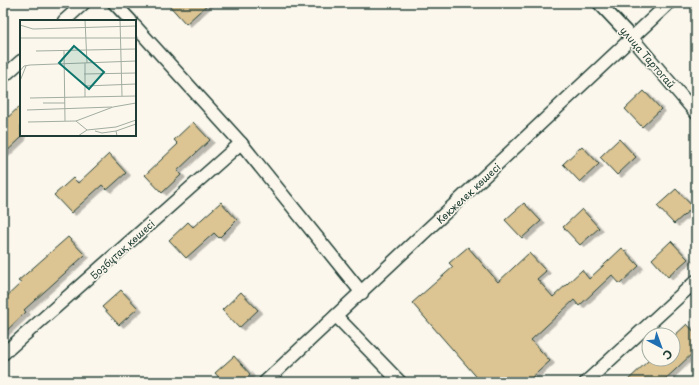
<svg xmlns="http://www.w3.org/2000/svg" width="699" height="385" viewBox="0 0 699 385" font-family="'Playpen Sans',sans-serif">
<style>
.building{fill:#dcc493;stroke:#1f3d34;filter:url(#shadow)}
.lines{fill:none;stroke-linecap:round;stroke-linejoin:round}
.street-casing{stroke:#1f3d34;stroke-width:15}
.street{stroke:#fbf7ec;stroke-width:12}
.labels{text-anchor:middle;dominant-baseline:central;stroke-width:3;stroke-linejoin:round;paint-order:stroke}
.street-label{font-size:10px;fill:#1f3d34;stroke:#fbf7ec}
.inset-road{fill:none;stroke:#a3ada2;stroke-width:1}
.view{fill:#0f766e;fill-opacity:0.15;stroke:#0f766e;stroke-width:2}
.inset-edge{fill:none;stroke:#1f3d34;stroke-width:2}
</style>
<defs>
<filter id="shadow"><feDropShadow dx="4.5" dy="2.5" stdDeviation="0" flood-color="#0004"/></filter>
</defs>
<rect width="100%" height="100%" fill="#fbf7ec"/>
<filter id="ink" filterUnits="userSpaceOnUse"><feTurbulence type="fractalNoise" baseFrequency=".025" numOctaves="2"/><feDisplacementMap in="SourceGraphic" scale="8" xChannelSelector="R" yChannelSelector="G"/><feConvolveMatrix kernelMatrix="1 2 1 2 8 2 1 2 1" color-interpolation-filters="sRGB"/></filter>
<g filter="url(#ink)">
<g class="building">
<polygon points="167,3 209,3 186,24"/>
<polygon points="644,91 661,109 642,127 625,109"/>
<polygon points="21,105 21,138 3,155 3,122"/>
<polygon points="193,122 210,140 177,171 181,175 162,193 145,175 178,144 174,140"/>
<polygon points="619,139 636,157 617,175 600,157"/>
<polygon points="582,146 599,164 580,182 563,164"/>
<polygon points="109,154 126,173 107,190 102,185 71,213 54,195 73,178 78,183"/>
<polygon points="676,189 693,207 674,224 657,206"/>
<polygon points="221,202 237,220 219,238 214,233 186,258 169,240 188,222 193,227"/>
<polygon points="524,203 541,221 522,238 505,220"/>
<polygon points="582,209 599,228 580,245 563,227"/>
<polygon points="68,237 85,255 24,310 26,312 3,334 3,300 21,283 18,281"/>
<polygon points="671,241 688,259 668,277 652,259"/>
<polygon points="468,247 498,282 529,253 546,271 537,279 553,297 582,270 589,279 622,248 639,266 620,284 612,275 579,306 574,300 531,340 550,361 527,382 481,382 412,303 453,267 449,263"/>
<polygon points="121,290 138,308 119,325 102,307"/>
<polygon points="241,292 258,310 239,328 222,310"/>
<polygon points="687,324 696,334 696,350 675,370 662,382 626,382 650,359 673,359 673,337"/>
<polygon points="234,356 250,374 242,382 223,382 215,373"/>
</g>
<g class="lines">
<defs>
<g id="street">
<polyline points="114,3 131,21"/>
<polyline points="599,3 632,38 696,113"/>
<polyline points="64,21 84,3"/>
<polyline points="135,26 241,143 362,293"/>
<polyline points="3,77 21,61"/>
<polyline points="336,316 400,382"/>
<polyline points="3,354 241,143"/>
<polyline points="265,382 669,3"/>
<polyline points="586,382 696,281"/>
</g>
</defs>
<use href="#street" class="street-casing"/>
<use href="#street" class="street"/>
</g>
</g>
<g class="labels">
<g class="street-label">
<text transform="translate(648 57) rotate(49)">улица Тартогай</text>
<text transform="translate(468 193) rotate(-43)">Көкжелек көшесі</text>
<text transform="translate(122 249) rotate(-42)">Бозбұтақ көшесі</text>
</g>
</g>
<g transform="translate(20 20)">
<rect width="116" height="116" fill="#fbf7ec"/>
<path class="inset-road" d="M65 0 67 43M100 0 102 76M0 5 13 9 116 6M1 18H116M16 31 116 29M44 31 45 101M0 51 4 46 10 45 116 41M64 54 116 53M0 61 6 46M65 66 116 64M65 77V43M10 78 116 76M23 83H45M7 90 92 87M8 102 56 101M67 110 56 101 93 87 116 83M75 111 82 113 96 111 97 116M96 111 116 104M58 116 67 110 96 107 116 100"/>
<path class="view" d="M54 26 84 52 69 69 39 43Z"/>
<rect width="116" height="116" class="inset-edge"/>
</g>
<rect width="699" height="385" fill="none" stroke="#fbf7ec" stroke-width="16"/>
<rect x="8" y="8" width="683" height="369" fill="none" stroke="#1f3d34" stroke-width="1.5" filter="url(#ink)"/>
<g transform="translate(661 347) rotate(139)"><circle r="19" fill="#fbf7ec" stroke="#a3ada2"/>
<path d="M0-3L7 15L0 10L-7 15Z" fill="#1f6fb2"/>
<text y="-6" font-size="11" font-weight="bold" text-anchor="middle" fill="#1f3d34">С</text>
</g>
</svg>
